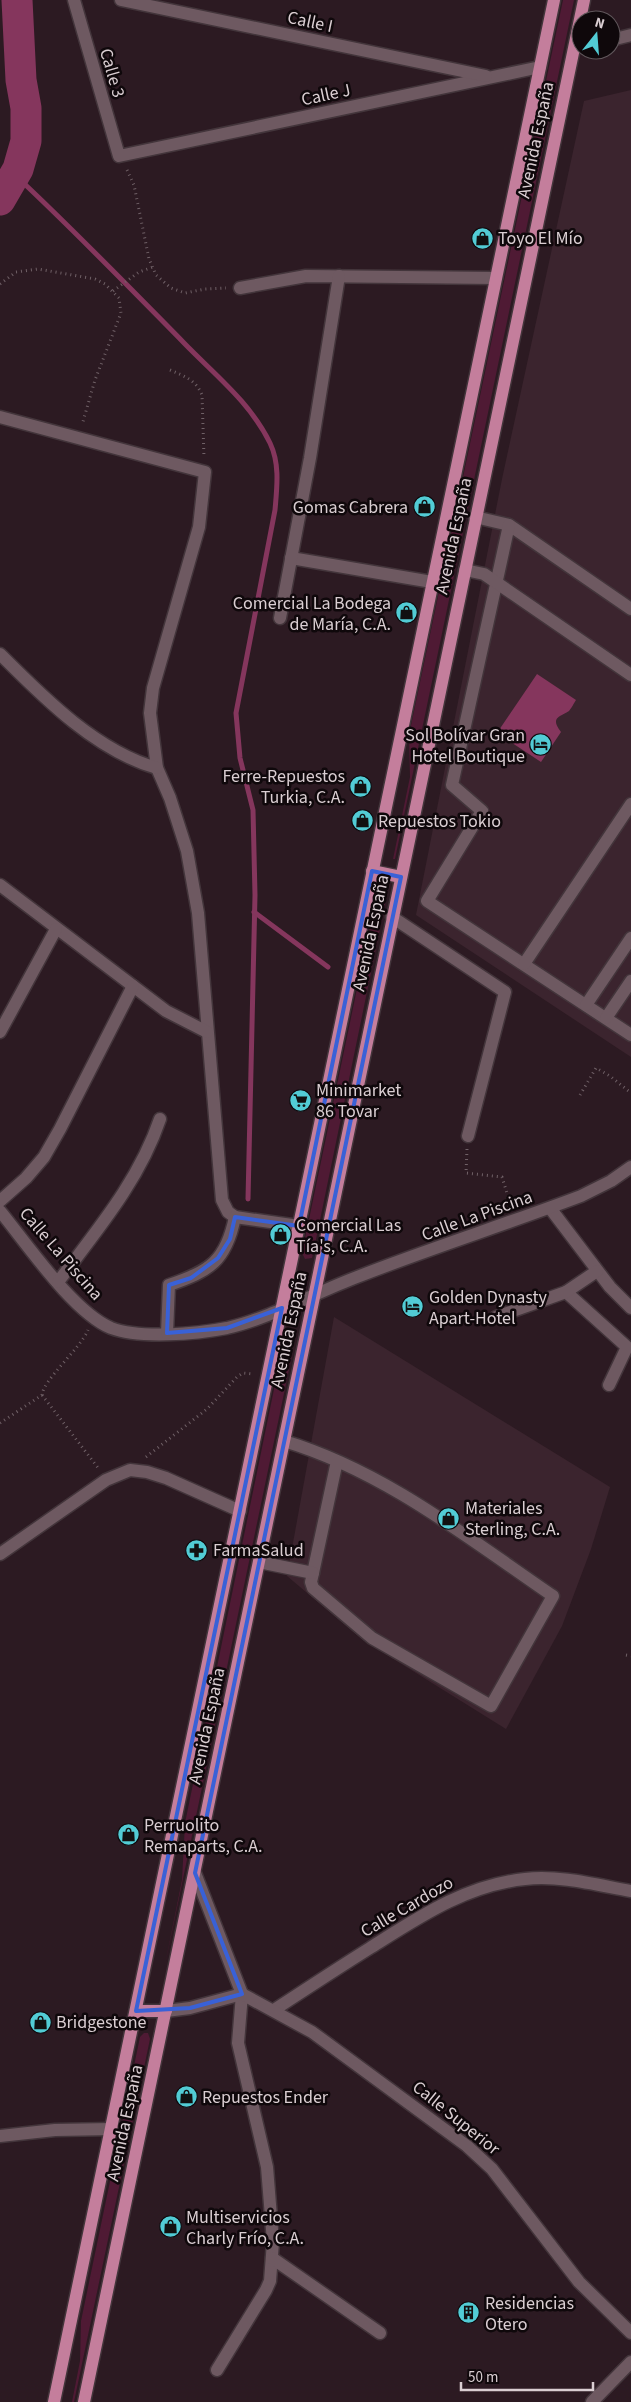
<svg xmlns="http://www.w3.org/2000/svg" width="631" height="2402" viewBox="0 0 631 2402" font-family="'Source Sans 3',sans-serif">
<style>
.built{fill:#3b242e}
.green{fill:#4f1a34}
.water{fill:#85365d}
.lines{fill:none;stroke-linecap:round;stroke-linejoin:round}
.stream{stroke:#85365d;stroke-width:5}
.river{stroke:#85365d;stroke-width:31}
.minor-casing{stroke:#43353b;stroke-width:15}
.major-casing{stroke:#43353b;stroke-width:15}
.path{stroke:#706167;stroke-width:3;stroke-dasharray:1 4;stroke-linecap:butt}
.minor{stroke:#6e5961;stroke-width:12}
.major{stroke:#c47e9c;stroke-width:12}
.marked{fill:none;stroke:#3961d7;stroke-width:4;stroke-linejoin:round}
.labels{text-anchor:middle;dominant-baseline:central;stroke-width:5;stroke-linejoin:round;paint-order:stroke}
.street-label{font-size:18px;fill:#daced2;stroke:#0f080b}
.poi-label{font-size:18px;fill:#daced2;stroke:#0f080b;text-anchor:start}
</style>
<rect width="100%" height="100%" fill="#2c1a22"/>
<g class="built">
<polygon points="631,90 631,1057 416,915 502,479 584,101"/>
<polygon points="334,1317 610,1487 591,1549 562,1626 506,1729 363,1640 287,1576"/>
</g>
<g class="green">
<polygon points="563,0 574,0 395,859 393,859 410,777 409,735"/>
<polygon points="383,883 386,884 388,890 313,1254 312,1258 305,1259 302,1253 378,888"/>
<polygon points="288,1349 292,1355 164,1970 182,1880 185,1823 281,1355 283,1352"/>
<polygon points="144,2033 148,2033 150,2039 74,2402 72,2402 80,2361 81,2321 140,2037"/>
</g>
<path class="water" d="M537 674 576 700C574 703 571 709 569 711 559 717 550 718 561 732L541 762 497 733Z"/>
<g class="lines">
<g class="stream">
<path d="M15 175C73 229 128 286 184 343 215 375 250 402 270 443 280 464 277 487 275 510L236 713 240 758 253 810 255 895 248 1199"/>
<polyline points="254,912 328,967"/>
</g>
<polyline class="river" points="0,200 18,169 26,141 26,108 21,80 17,0"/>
<defs>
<g id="minor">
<polyline points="74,0 119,156 540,67"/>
<polyline points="121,0 486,76"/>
<polyline points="611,40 631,35"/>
<polyline points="240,288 306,276 496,278"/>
<polyline points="0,417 205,472 199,527 153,688 150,713 157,768 170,798 187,851 198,913 222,1200 228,1212 235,1217"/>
<polyline points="475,517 509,525 631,609"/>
<polyline points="509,525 452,785 482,811 427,901 631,1035"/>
<polyline points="291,558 432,582"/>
<polyline points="465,570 484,574 631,675"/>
<polyline points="280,618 310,458 339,276"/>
<path d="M0 654C43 697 96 751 157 768"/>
<polyline points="0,885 166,1011 207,1032"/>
<polyline points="392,917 505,992 468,1136"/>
<polyline points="524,964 631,804"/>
<polyline points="586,1005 631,938"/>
<polyline points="606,1018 631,981"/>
<polyline points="0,1032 56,929"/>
<polyline points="0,1201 26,1178 44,1157 60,1129 133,986"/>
<polyline points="550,1208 610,1287 631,1308"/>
<path d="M0 1211C27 1244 73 1312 111 1328 140 1339 196 1334 227 1328 268 1319 317 1292 357 1277 431 1248 507 1224 581 1196L611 1181 631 1167"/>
<path d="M58 1282C97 1230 139 1181 160 1119"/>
<polyline points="566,1292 627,1347 609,1385"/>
<polyline points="496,1317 566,1292 597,1271"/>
<path d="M167 1333 169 1285C210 1271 226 1261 235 1217L299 1226"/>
<path d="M284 1441C384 1471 468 1538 553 1596L491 1706 372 1638 313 1588 311 1582 313 1573 337 1461"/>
<polyline points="0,1554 106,1480 130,1470 147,1472 166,1478 240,1511"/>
<polyline points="259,1562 313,1573"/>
<polyline points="195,1873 242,1994 238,2043 267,2167 273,2242 270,2281 266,2290 217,2370"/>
<path d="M274 2010C306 1989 338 1968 370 1948 419 1917 466 1885 525 1879 560 1875 597 1885 631 1891"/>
<polyline points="166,2011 190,2008 242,1994 312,2032 467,2146 492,2169 579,2282 631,2333"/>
<polyline points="0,2136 55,2130 112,2129"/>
<polyline points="272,2258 380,2333"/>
<polyline points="592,2402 631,2362"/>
</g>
<g id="major">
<polyline points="372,871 401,877"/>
<polyline points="136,2011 166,2011"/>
<polyline points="54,2402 554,0"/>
<polyline points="84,2402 584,0"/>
</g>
</defs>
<use href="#minor" class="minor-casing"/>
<use href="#major" class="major-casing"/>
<g class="path">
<polyline points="127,170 134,185 149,259 156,275 171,288 185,293 205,289 226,288"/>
<polyline points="0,284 16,272 38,269 95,279 105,284 119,298 121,313 95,380 82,425"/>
<polyline points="113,291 139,272 153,267"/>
<path d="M170 370C184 376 196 380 202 395L204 458"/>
<polyline points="580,1095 596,1068 610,1076 631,1093"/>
<polyline points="467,1149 466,1173 502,1177 511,1206"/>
<polyline points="42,1395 99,1469"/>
<path d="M0 1423 42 1395C43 1380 80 1349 88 1330"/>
<polyline points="146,1457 207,1409 237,1377 243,1373 253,1374"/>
<polyline points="626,1655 631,1656"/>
</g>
<use href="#minor" class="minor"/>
<use href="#major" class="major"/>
</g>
<path class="marked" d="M372 871 401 877 195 1873 242 1994 190 2008 136 2011 282 1308 227 1328 167 1333 169 1285 191 1278 218 1258 230 1239 235 1217 299 1226Z"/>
<defs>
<symbol id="shop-disc" viewBox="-11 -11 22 22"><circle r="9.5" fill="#52ccd5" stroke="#0f080b"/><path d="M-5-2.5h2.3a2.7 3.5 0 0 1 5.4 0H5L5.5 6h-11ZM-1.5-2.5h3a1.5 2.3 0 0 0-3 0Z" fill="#111"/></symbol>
<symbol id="hotel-disc" viewBox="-11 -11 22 22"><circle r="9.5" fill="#52ccd5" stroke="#0f080b"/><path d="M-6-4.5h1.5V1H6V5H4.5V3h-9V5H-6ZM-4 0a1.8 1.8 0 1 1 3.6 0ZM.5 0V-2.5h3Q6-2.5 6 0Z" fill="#111"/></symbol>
<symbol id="supermarket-disc" viewBox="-11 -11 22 22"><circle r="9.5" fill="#52ccd5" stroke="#0f080b"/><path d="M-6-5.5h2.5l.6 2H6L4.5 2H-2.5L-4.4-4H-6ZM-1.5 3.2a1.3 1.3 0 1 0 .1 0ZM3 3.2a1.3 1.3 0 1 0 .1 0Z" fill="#111"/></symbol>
<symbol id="pharmacy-disc" viewBox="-11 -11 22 22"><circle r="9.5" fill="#52ccd5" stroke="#0f080b"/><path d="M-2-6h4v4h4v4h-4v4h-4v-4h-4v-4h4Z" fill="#111"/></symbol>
<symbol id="building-disc" viewBox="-11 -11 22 22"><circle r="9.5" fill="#52ccd5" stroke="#0f080b"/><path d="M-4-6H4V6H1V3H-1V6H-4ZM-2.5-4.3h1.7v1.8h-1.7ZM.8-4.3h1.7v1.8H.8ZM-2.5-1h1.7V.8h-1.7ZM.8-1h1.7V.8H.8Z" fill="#111"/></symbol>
</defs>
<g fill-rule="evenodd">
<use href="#shop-disc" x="470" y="226" width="25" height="25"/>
<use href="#shop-disc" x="412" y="494" width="25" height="25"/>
<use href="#shop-disc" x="394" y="600" width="25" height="25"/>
<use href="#hotel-disc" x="528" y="732" width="25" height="25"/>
<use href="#shop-disc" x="348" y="774" width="25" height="25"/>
<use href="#shop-disc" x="350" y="808" width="25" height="25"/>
<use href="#supermarket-disc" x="288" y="1088" width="25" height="25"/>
<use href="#shop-disc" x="268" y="1222" width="25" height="25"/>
<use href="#hotel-disc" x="400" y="1294" width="25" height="25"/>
<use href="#shop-disc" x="436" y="1506" width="25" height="25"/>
<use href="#pharmacy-disc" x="184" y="1538" width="25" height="25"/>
<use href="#shop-disc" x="116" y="1822" width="25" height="25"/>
<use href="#shop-disc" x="28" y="2010" width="25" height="25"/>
<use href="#shop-disc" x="174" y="2084" width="25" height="25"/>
<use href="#shop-disc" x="158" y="2214" width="25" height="25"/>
<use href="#building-disc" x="456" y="2300" width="25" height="25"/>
</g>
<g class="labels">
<g class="street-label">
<text transform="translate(310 22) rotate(12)">Calle I</text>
<text transform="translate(112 73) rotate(74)">Calle 3</text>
<text transform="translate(326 95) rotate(-12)">Calle J</text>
<text transform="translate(536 140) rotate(-78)">Avenida España</text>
<text transform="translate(454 536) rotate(-78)">Avenida España</text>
<text transform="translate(371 933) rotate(-78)">Avenida España</text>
<text transform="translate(477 1216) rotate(-20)">Calle La Piscina</text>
<text transform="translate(61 1254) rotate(49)">Calle La Piscina</text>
<text transform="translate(289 1330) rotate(-78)">Avenida España</text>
<text transform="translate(207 1726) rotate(-78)">Avenida España</text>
<text transform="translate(407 1907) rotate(-30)">Calle Cardozo</text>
<text transform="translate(456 2118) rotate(39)">Calle Superior</text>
<text transform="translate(125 2123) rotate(-78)">Avenida España</text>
</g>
<g class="poi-label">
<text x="498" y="238">Toyo El Mío</text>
<text x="408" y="507" text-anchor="end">Gomas Cabrera</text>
<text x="391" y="603" text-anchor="end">Comercial La Bodega<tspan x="391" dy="21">de María, C.A.</tspan></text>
<text x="525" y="735" text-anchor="end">Sol Bolívar Gran<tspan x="525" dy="21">Hotel Boutique</tspan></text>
<text x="345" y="776" text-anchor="end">Ferre-Repuestos<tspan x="345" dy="21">Turkia, C.A.</tspan></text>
<text x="378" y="821">Repuestos Tokio</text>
<text x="316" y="1090">Minimarket<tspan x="316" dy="21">86 Tovar</tspan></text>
<text x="296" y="1225">Comercial Las<tspan x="296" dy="21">Tía's, C.A.</tspan></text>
<text x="429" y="1297">Golden Dynasty<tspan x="429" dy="21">Apart-Hotel</tspan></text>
<text x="465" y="1508">Materiales<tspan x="465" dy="21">Sterling, C.A.</tspan></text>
<text x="213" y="1550">FarmaSalud</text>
<text x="144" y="1825">Perruolito<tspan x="144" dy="21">Remaparts, C.A.</tspan></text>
<text x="56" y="2022">Bridgestone</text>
<text x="202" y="2097">Repuestos Ender</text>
<text x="186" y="2217">Multiservicios<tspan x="186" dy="21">Charly Frío, C.A.</tspan></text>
<text x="485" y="2303">Residencias<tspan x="485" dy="21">Otero</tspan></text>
</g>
</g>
<g transform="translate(596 35) rotate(17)"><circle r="24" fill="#0f080b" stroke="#60575b"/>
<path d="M0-4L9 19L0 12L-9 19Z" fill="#52ccd5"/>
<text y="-8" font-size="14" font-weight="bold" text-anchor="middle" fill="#daced2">N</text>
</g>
<path d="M461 2382v8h132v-8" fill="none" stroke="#daced2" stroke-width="2.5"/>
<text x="468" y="2382" font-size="15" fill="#daced2" stroke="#0f080b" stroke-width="4" paint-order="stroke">50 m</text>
</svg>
